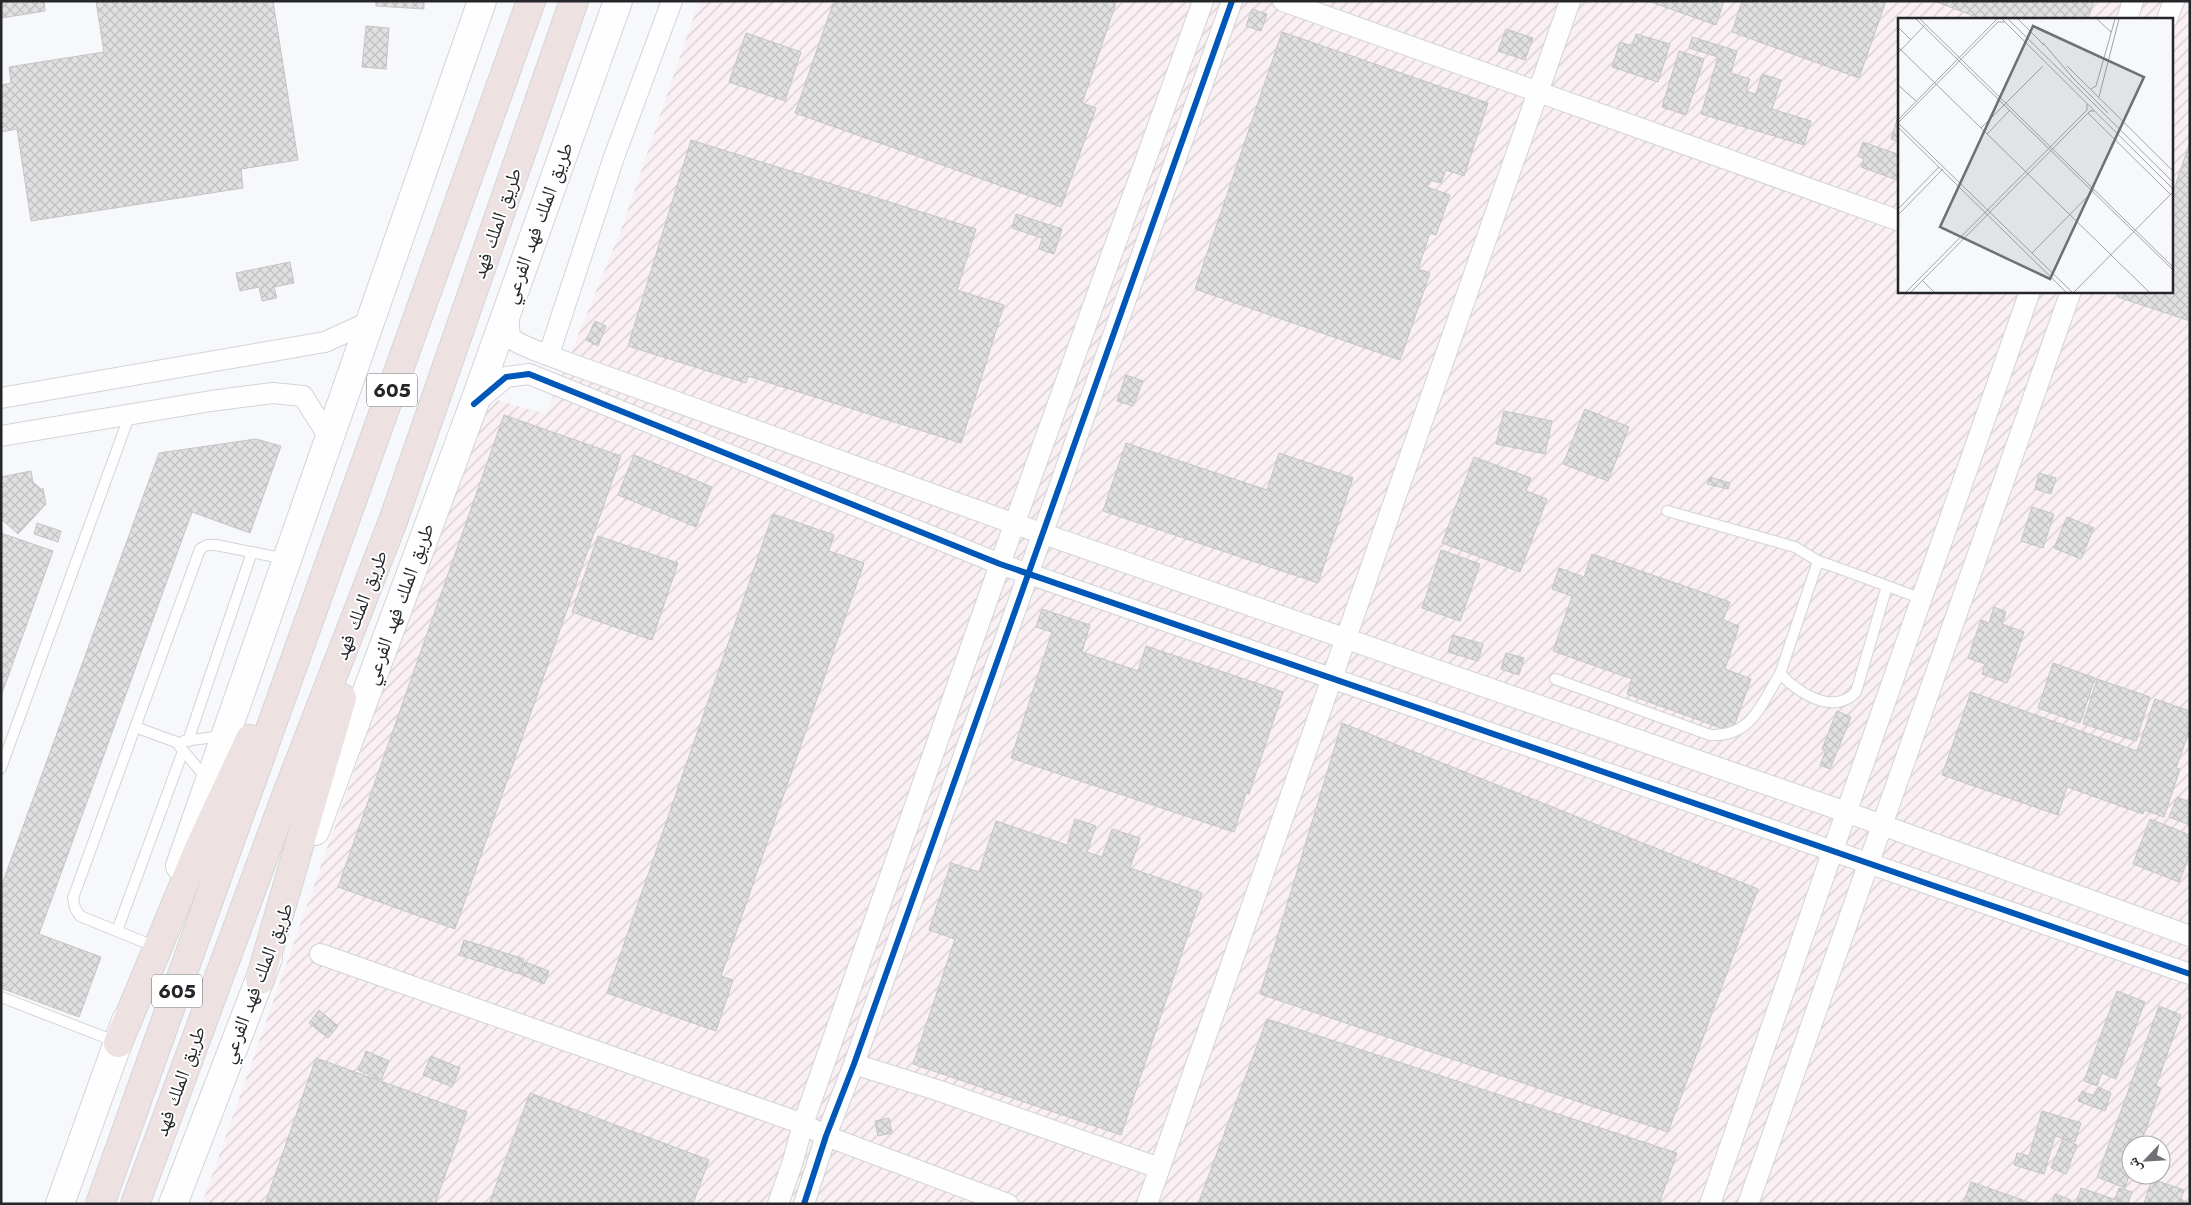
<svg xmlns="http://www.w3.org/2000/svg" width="2191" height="1205" viewBox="0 0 2191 1205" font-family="Jost,'Noto Naskh Arabic',sans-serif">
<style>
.industrial{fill:url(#industrial-furrows);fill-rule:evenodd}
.building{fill:url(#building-cross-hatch);stroke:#c6c5c6}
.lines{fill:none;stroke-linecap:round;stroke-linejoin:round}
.service-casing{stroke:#d2d4d7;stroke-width:12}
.minor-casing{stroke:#d2d4d7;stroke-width:22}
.secondary-casing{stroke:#d2d4d7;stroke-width:30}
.motorway-casing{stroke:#d4d5d7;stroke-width:30}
.service{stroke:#fefefe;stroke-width:10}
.minor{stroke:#fefefe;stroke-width:20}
.secondary{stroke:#fefefe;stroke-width:28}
.motorway{stroke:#eee1e1;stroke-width:28}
.cycleway-casing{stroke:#fff;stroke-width:9}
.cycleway{stroke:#0057b8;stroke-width:6}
.labels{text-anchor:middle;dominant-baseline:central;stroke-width:4;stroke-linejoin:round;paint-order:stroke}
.shield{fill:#fff;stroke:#66676a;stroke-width:1}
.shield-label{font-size:19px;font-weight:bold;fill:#25262a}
.street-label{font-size:20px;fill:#25262a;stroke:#fff}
.inset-road{fill:none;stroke:#a2a4a7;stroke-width:1}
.view{fill:#6e7073;fill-opacity:0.15;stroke:#6e7073;stroke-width:2.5}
.inset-edge{fill:none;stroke:#25262a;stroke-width:2.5}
</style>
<defs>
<pattern id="industrial-furrows" width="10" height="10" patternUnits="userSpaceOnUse" patternTransform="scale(1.25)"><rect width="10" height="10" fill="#faeff2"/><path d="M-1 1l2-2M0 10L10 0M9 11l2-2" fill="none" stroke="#d6cdd0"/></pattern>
<pattern id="building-cross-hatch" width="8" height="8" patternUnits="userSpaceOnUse" patternTransform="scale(1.25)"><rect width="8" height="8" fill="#e0e0e0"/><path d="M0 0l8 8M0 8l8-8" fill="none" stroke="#c0c0c0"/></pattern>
</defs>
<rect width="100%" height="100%" fill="#f6f8fb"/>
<path class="industrial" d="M699 1H2190V1204H202L477 422 497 400 546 414 621 230ZM1900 19H2172V291H1900ZM2131 1145H2161V1175H2131Z"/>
<g class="building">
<polygon points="1,1 44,1 45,11 1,18"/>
<polygon points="96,1 273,1 298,160 241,169 243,188 31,221 17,129 1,132 1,85 11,83 9,67 104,52"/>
<polygon points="376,1 424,1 424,9 376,6"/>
<polygon points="834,1 1111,1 1116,3 1082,103 1096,108 1061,207 795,113"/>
<polygon points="1648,1 1724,1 1716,25"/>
<polygon points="1742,1 1886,1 1859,78 1732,32"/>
<polygon points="1934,1 2094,1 2088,19 1982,19"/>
<polygon points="1252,9 1267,14 1261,31 1246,26"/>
<polygon points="366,26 389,28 386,69 362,67"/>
<polygon points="1506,29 1533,38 1525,60 1498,51"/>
<polygon points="1282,32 1488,103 1464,176 1446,170 1441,183 1430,180 1427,187 1450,195 1436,235 1430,233 1418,269 1430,273 1400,360 1195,289"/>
<polygon points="746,33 801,52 785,101 729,82"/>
<polygon points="1636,34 1670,44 1658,82 1612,67 1620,42 1632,46"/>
<polygon points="1692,37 1737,51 1731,73 1750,79 1746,91 1756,94 1762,74 1781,80 1772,109 1811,121 1804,145 1701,114 1718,57 1689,48"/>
<polygon points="1679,51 1704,59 1686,115 1662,107"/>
<polygon points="1900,110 1900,142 1891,139"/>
<polygon points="691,140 976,229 957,290 1004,305 961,443 748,376 746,383 628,346"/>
<polygon points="1863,142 1900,155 1900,181 1861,167 1864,159 1858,156"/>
<polygon points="2190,142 2190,321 2118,297 2119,291 2172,291 2172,195"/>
<polygon points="1016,214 1062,229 1054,254 1039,249 1042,238 1012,228"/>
<polygon points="290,262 294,283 274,287 277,298 262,301 259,287 240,291 236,273"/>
<polygon points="595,321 606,326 598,346 586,340"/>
<polygon points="1126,375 1143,381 1133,406 1117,401"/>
<polygon points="1585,409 1629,427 1608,481 1563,464"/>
<polygon points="1504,411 1552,421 1545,454 1496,444"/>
<polygon points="504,415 621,456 455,929 338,887"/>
<polygon points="256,439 281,446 250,533 192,512 39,934 101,957 79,1017 1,988 1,887 159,453"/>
<polygon points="1126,443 1267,490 1279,453 1353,478 1318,583 1103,511"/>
<polygon points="634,455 712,487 696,527 618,495"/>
<polygon points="1474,457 1531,478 1526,491 1547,499 1520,572 1442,543"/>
<polygon points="31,471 33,482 42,490 43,488 46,504 18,534 1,519 1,477"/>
<polygon points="2039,473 2056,478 2051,494 2035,489"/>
<polygon points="1710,477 1730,483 1728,489 1707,484"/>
<polygon points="2032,507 2054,514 2043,548 2021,541"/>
<polygon points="773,514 834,535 829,551 864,563 721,976 733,980 716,1031 607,993"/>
<polygon points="2067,517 2094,528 2081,559 2054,548"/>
<polygon points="37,523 61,531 58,542 34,534"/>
<polygon points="1,533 53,551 1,696"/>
<polygon points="598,536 678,563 652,640 572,612"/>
<polygon points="1441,550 1480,564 1460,621 1422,608"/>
<polygon points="1592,554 1730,602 1723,620 1739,626 1725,669 1751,679 1732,732 1627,694 1632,679 1553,651 1572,596 1552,589 1559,568 1584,577"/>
<polygon points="1994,607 2006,612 2002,624 2024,632 2007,683 1982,674 1985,664 1968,658 1981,620 1989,623"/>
<polygon points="1042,609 1090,625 1082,652 1138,671 1146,646 1283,692 1249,794 1246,793 1234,832 1011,758 1052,632 1036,627"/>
<polygon points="1453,635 1483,644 1478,661 1448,652"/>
<polygon points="1506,653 1524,658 1519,675 1501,669"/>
<polygon points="2053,663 2095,678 2080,723 2038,708"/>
<polygon points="2097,679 2150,697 2136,741 2083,724"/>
<polygon points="1971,692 2137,751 2155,699 2190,711 2190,729 2176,768 2180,769 2164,817 2144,810 2143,814 2067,787 2058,815 1942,775"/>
<polygon points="1837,711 1851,717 1830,769 1820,765 1826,750 1822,749"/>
<polygon points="1342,723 1758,889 1668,1132 1260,994"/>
<polygon points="2177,797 2190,802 2190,825 2169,817"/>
<polygon points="1075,819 1096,826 1087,852 1102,857 1112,829 1140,838 1130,868 1202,893 1121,1135 913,1064 955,939 929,930 951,863 979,872 996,821 1067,845"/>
<polygon points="2150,819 2190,835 2190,854 2179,882 2133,864"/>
<polygon points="464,940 524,959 519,974 459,955"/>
<polygon points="525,962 549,971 544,984 520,974"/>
<polygon points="2117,991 2145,1002 2116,1079 2102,1073 2097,1086 2084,1081"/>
<polygon points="2159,1006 2181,1015 2156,1086 2161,1088 2140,1145 2131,1145 2131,1170 2125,1188 2097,1177"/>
<polygon points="319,1010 338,1026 328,1038 309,1023"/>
<polygon points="1267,1019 1677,1153 1659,1204 1198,1204"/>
<polygon points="366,1051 389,1061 381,1080 358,1070"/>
<polygon points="431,1056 460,1068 452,1087 423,1075"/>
<polygon points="316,1058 467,1112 435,1204 265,1204"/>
<polygon points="2098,1087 2111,1093 2105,1111 2078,1101 2082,1091 2094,1096"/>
<polygon points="530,1093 709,1160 693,1204 489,1204"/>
<polygon points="2042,1111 2081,1123 2075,1142 2055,1136 2044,1174 2014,1165 2017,1153 2029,1156"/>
<polygon points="889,1118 892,1133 878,1136 875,1121"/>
<polygon points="2063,1139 2077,1145 2066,1174 2051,1168"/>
<polygon points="2152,1179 2184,1190 2181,1199 2190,1204 2144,1203"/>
<polygon points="1971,1182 2034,1204 1963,1204"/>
<polygon points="2081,1188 2128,1204 2076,1204"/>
<polygon points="2119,1188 2132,1192 2128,1204 2115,1199"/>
<polygon points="2055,1194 2071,1200 2070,1204 2052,1204"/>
</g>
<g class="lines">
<defs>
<g id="service">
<polyline points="1667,511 1795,547 1818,561"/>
<path d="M1887 586 1856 692C1833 716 1799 693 1780 674L1818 561C1853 573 1887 586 1922 599"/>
<path d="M1555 679 1710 735C1752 737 1761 704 1780 674"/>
<polyline points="135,727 176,742 207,779"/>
<polyline points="184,741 222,736"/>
<polyline points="188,741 252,552"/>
<polyline points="1,768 130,414"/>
<polyline points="117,931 183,751"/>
<polyline points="151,945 80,916 75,908 73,898 200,549 207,545 216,545 286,559"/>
<polyline points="1,997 117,1042"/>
</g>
<g id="minor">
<polyline points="1283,1 1900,221"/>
<polyline points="2127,19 2133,1"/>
<polyline points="2167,19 2174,1"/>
<path d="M508 314 510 338C528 350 547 354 566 362L1015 524 1846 812 2190 936"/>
<polyline points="549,354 614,157 672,1"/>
<polyline points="1,398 325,342 371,321"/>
<polyline points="475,403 506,377 529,374 1000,564 2190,974"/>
<polyline points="1,436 211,401 273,393 303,396 330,439"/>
<polyline points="320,954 803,1124 826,1136 1008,1204"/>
<polyline points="854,1064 940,1091 1159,1168"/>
<polyline points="778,1204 793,1161 803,1124 1000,564 1203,1"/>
<polyline points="804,1204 826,1136 854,1064 1232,1"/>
<polyline points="1147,1204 1570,1"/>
<polyline points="1710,1204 1833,850 2030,291"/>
<polyline points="1748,1204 2071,291"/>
</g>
<g id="secondary">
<polyline points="315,831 474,404 618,1"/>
<polyline points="180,866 482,1"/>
<polyline points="60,1204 126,1020"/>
<polyline points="173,1204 268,958"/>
</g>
<g id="motorway">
<polyline points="260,980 342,698"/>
<polyline points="118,1043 200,846 250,739"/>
<polyline points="100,1204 531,1"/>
<polyline points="135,1204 288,791 393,521 574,1"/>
</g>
</defs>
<use href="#service" class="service-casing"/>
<use href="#minor" class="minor-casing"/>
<use href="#secondary" class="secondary-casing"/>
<use href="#motorway" class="motorway-casing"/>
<use href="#service" class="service"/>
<use href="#minor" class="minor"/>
<use href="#secondary" class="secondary"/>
<use href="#motorway" class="motorway"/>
<defs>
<g id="cycleway">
<polyline points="474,404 506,377 529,374 1000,564 2190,974"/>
<polyline points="804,1204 826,1136 854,1064 1232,1"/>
</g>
</defs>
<use href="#cycleway" class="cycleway-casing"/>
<use href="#cycleway" class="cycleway"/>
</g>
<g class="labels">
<g class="shield">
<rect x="367" y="373.5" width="50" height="33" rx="4"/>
<rect x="152" y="974.5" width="50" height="33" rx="4"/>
</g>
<g class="shield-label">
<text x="392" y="390">605</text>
<text x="177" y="991">605</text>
</g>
<g class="street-label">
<text transform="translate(497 223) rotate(-71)">طريق الملك فهد</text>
<text transform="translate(538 223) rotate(-70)">طريق الملك فهد الفرعي</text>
<text transform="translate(399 604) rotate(-70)">طريق الملك فهد الفرعي</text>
<text transform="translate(361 605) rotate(-69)">طريق الملك فهد</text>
<text transform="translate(257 983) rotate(-69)">طريق الملك فهد الفرعي</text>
<text transform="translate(180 1081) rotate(-70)">طريق الملك فهد</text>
</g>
</g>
<g transform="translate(1898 18)">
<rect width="275" height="275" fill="#f6f8fb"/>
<path class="inset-road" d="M18 1 275 252M22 1 275 249M104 1 275 171M110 1 275 164M120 1 146 27M199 1 213 14M0 9 13 22M145 25 176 61M0 29 251 274M0 35 27 7M169 48 275 153M173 58 210 95M0 67 18 83M193 71 198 68 217 1M201 79 221 1M190 95 272 176M0 102 99 1M0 105 174 274M0 105 100 4H107M0 109 168 274M83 110 145 48M89 116 112 92M0 191 41 149M0 197 45 151M134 235 196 172M24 262 36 274M8 274 189 92V86M13 274 192 93H196M176 274 275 174"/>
<path class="view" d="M135 8 246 59 152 261 42 209Z"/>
<rect width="275" height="275" class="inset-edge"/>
</g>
<rect width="2191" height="1205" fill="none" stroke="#25262a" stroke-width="5"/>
<g transform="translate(2146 1160) rotate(245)"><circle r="24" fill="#ffffff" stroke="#a8a8aa"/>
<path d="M0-4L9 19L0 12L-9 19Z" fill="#6e7073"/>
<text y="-8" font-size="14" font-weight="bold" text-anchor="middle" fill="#25262a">ش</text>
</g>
</svg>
